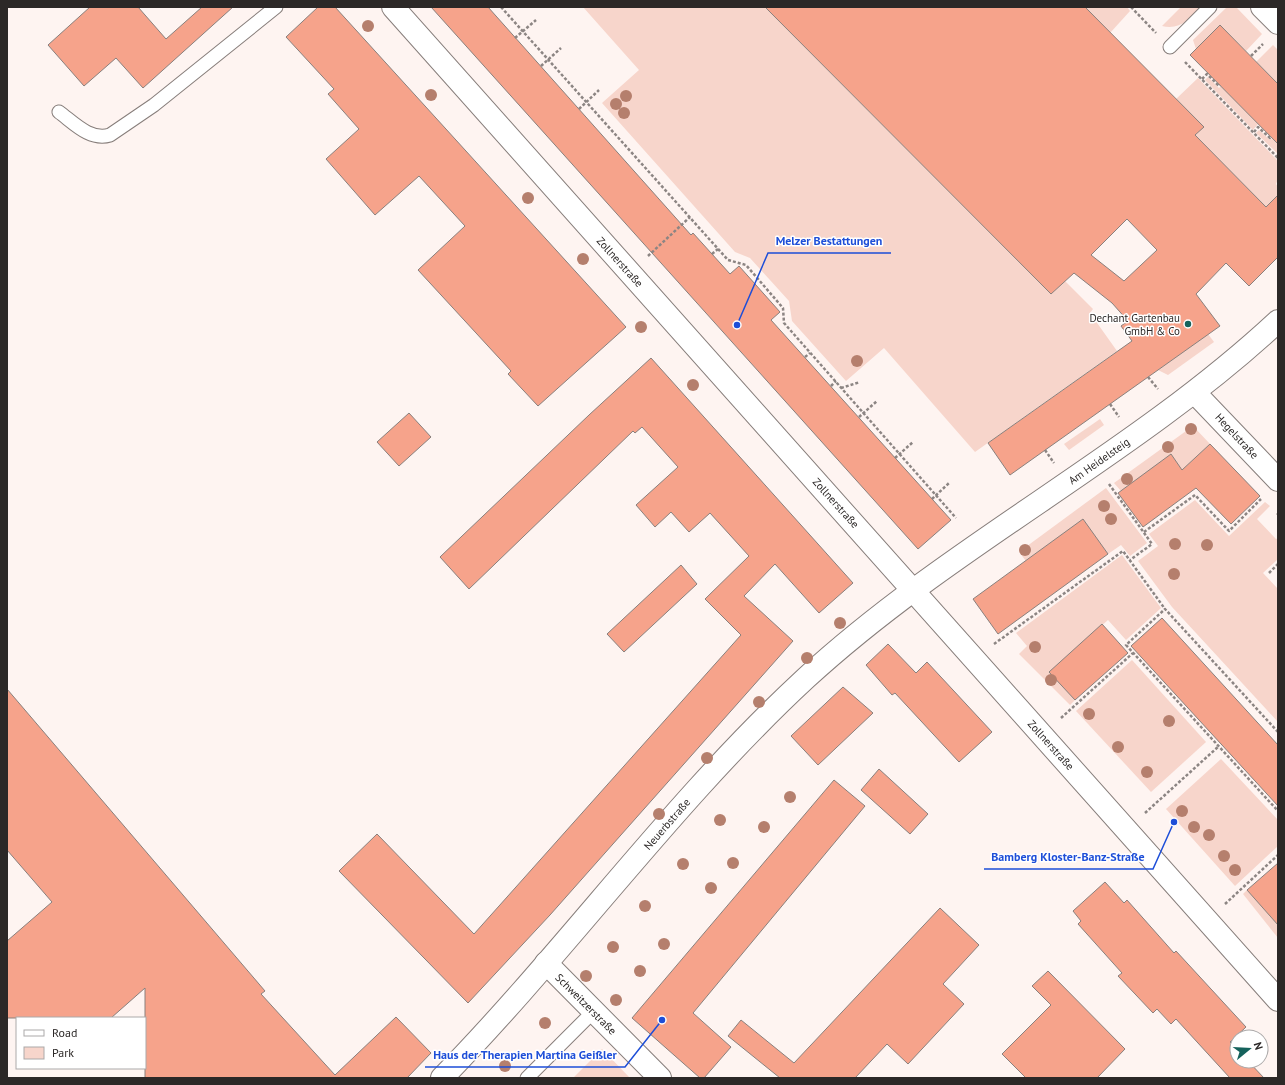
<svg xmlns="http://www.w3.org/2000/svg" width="1285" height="1085" viewBox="0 0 1285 1085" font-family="'PT Sans',sans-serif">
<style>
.green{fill:#f7d5cb}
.building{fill:#f6a38b;stroke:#89807d;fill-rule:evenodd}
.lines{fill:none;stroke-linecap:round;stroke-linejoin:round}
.lane-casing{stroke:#877e7b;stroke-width:15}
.street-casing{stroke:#877e7b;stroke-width:24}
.secondary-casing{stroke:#877e7b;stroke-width:24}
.path{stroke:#8c8583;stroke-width:2.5;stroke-dasharray:3 2;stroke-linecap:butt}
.lane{stroke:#fff;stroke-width:13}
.street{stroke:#fff;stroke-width:22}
.secondary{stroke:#fff;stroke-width:22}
.tree{fill:#b57f6d}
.poi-dot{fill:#15625c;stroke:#fff;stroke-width:1.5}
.labels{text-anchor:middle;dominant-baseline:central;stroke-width:3;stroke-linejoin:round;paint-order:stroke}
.street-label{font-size:11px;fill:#2c2827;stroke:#fff}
.poi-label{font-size:11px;fill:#2c2827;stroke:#fff;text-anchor:end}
.leader{fill:none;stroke:#1d4ed8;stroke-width:1.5}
.callout-dot{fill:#1d4ed8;stroke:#fff;stroke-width:1.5}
.callout-label{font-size:12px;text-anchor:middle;font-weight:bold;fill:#1d4ed8;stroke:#fff;stroke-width:3;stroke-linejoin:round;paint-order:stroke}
</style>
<rect width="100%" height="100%" fill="#fef4f1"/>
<g class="green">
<polygon points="583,7 765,7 1051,294 1065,281 1093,309 1090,313 1117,351 975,452 884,348 846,381 792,321 789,301 750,258 735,252 602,103 639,70"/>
<polygon points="1085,7 1127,7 1130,11 1110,33"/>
<path d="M1181 7H1202C1191 18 1179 31 1162 26Z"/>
<polygon points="1227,7 1236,7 1262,34 1246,51 1220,25 1196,49 1193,40"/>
<polygon points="1273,45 1278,50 1278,84 1256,62"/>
<polygon points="1208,77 1219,88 1221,86 1258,124 1253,130 1205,80"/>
<polygon points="1198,78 1278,161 1278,179 1276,184 1278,187 1278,195 1266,207 1195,135 1203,127 1176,99"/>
<polygon points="1259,130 1270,140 1272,138 1278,144 1278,154 1256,133"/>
<polygon points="1208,334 1214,342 1168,375 1158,370"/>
<polygon points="1100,419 1104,425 1069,450 1064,444"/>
<polygon points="1193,426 1210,444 1182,470 1171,455 1121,491 1114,483"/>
<polygon points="1106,488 1147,543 1130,556 1121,545 1108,554 1083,520 1026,561 1019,552"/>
<polygon points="1195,500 1229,536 1265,502 1270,506 1257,519 1276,539 1278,538 1278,559 1263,573 1278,589 1278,722 1172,607 1138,561 1158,546 1149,534"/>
<polygon points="1122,555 1161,608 1126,640 1108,620 1050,672 1075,700 1070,705 1019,654 1027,646 1016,633"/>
<polygon points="1132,660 1206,742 1151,792 1076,711"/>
<polygon points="1221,759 1278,820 1278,846 1235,886 1166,809"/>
<polygon points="1247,890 1278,914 1278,938 1243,894"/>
<polygon points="602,1049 630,1078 573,1078"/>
</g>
<g class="building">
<polygon points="90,7 138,7 166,39 202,7 233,7 143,88 116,58 84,86 48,45"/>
<polygon points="318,7 335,7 626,327 538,406 508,374 511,371 418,270 465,226 419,176 375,215 326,159 359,129 328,94 334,89 286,37"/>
<polygon points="431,7 488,7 691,235 693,233 730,274 739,266 780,312 771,320 951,520 918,549"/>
<path d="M765 7H1085L1204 127 1195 135 1266 207 1278 195V257L1249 286 1226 263 1196 294 1220 326 1010 475 988 443 1132 341 1121 326 1128 321 1112 303 1074 273 1051 294ZM1127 219 1157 250 1124 281 1091 255Z"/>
<polygon points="1220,25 1278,84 1278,144 1190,55"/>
<polygon points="651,358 853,583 819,613 775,564 744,596 793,641 550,915 468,1003 339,871 377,834 474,934 741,635 705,599 749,556 710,513 689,532 671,512 655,527 636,505 678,467 642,427 635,433 633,431 469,589 440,557 589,415"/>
<polygon points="409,413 431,437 399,466 377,442"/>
<polygon points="1210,444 1260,496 1231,524 1196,488 1143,527 1118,493 1171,454 1182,470"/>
<polygon points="1083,519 1108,554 998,634 973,599"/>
<polygon points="681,565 697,584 624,652 607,634"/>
<polygon points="1162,618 1278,745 1278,806 1131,646"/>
<polygon points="1102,624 1128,653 1075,700 1049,672"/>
<polygon points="888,644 916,673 927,662 992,732 959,762 895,693 892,695 866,665"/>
<polygon points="843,687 873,713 818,765 791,736"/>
<polygon points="7,689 265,991 261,994 335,1075 396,1017 431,1053 407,1078 145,1078 145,988 111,1018 7,1018 7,941 52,902 7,850"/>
<polygon points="879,769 928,814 910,834 861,790"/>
<polygon points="834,780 865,806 693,1013 731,1047 704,1078 700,1078 632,1018"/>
<polygon points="1278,863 1278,925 1247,890"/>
<polygon points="1105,882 1124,903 1127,900 1174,953 1176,951 1246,1027 1230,1042 1237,1049 1237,1061 1248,1061 1264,1078 1230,1078 1176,1019 1171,1024 1157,1009 1153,1013 1118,976 1122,973 1078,924 1081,921 1073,911"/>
<polygon points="940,908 979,945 943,984 964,1004 908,1064 887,1044 855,1078 780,1078 728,1036 741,1020 794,1063"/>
<polygon points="1048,971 1125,1049 1097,1078 1026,1078 1002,1054 1051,1005 1032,986"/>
</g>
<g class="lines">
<defs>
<g id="lane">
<polyline points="1170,47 1210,7"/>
<path d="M59 112C74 123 90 141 110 135L154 105 276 7"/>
<polyline points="527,1078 593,1012"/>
</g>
<g id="street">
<polyline points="1262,7 1278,23"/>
<polyline points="1195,393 1278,480"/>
<polyline points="546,963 660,1078"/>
<path d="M442 1078C568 949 673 801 806 678 952 544 1133 456 1278 321"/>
</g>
<polyline id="secondary" points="393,7 1278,1000"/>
</defs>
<use href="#lane" class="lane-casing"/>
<use href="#street" class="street-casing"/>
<use href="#secondary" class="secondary-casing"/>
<g class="path">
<polyline points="501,7 728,260 746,265 783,308 784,323 956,518"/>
<polyline points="1131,7 1156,33"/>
<polyline points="515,38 536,20"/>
<polyline points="1251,56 1263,44"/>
<polyline points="1185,62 1278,158"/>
<polyline points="541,66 561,48"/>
<polyline points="1202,79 1207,74 1219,86 1220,85"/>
<polyline points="579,109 599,90"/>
<polyline points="1254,132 1258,127 1270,138 1271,137"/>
<polyline points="712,254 718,249"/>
<polyline points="648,256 690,217"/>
<polyline points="805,357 810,353"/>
<polyline points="1148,377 1158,389"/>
<polyline points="831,386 836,381"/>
<polyline points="841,388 860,382"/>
<polyline points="1110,404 1119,417"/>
<polyline points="859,417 877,401"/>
<polyline points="1045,450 1054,463"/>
<polyline points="895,458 913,442"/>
<polyline points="1109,484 1152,544 1130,560"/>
<polyline points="932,499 949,483"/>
<polyline points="1277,515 1278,514"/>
<polyline points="1144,532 1195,495 1229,531 1261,499"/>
<polyline points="1269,573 1278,564"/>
<polyline points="994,644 1123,551 1165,609"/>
<polyline points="1061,718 1133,653"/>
<polyline points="1278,732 1165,609 1126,645 1278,811"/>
<polyline points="1145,813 1219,746"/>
<polyline points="1225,904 1278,855"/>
</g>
<use href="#lane" class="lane"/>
<use href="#street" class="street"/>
<use href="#secondary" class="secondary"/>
</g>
<g class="tree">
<circle cx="368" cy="26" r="6"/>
<circle cx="431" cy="95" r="6"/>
<circle cx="626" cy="96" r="6"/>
<circle cx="616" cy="104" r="6"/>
<circle cx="624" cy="113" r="6"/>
<circle cx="528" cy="198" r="6"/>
<circle cx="583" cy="259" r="6"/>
<circle cx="641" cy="327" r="6"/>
<circle cx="857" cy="361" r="6"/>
<circle cx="693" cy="385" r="6"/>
<circle cx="1191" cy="429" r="6"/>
<circle cx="1168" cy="447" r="6"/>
<circle cx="1127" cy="479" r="6"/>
<circle cx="1104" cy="506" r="6"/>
<circle cx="1111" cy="519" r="6"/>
<circle cx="1175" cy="544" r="6"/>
<circle cx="1207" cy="545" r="6"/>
<circle cx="1025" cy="550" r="6"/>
<circle cx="1174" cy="574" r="6"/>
<circle cx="840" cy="623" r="6"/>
<circle cx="1035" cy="647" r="6"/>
<circle cx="807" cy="658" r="6"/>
<circle cx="1051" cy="680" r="6"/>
<circle cx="759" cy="702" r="6"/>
<circle cx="1089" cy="714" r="6"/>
<circle cx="1169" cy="721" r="6"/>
<circle cx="1118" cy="747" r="6"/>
<circle cx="707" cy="758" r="6"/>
<circle cx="1147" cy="772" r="6"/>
<circle cx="790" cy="797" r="6"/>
<circle cx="1182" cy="811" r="6"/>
<circle cx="659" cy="814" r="6"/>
<circle cx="720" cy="820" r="6"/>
<circle cx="764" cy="827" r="6"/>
<circle cx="1194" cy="827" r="6"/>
<circle cx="1209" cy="835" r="6"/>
<circle cx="1224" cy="856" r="6"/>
<circle cx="733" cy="863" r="6"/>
<circle cx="683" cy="864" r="6"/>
<circle cx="1235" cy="870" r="6"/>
<circle cx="711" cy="888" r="6"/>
<circle cx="645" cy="906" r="6"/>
<circle cx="664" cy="944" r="6"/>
<circle cx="613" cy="947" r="6"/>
<circle cx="640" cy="971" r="6"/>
<circle cx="586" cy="976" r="6"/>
<circle cx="616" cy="1000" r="6"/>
<circle cx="545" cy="1023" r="6"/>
<circle cx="505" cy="1066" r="6"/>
</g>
<circle class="poi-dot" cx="1188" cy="324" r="4"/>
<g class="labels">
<g class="street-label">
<text transform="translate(620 262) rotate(48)">Zollnerstraße</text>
<text transform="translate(1237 436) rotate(47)">Hegelstraße</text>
<text transform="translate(1099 461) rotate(-35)">Am Heidelsteig</text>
<text transform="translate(836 503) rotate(48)">Zollnerstraße</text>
<text transform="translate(1051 745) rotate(48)">Zollnerstraße</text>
<text transform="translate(667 824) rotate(-49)">Neuerbstraße</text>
<text transform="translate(586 1004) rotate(45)">Schweitzerstraße</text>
</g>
<g class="poi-label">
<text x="1180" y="318">Dechant Gartenbau<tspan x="1180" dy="13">GmbH &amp; Co</tspan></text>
</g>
</g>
<path class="leader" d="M737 325L768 253H891M1174 822L1153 869H984M662 1020L625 1067H425"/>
<g class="callout-dot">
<circle cx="737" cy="325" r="4"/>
<circle cx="1174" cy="822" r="4"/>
<circle cx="662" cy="1020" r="4"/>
</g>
<g class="callout-label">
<text x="829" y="245">Melzer Bestattungen</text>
<text x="1068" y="861">Bamberg Kloster-Banz-Straße</text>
<text x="525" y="1059">Haus der Therapien Martina Geißler</text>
</g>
<rect width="1285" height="1085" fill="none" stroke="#2c2827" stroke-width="16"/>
<rect x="16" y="1017" width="130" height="52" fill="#ffffff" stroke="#aba9a9"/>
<rect x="24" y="1030" width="20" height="6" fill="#ffffff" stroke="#aba9a9"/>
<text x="52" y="1037" font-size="12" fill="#2c2827">Road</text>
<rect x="24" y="1047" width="20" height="12" fill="#f7d5cb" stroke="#aba9a9"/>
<text x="52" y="1057" font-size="12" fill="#2c2827">Park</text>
<g transform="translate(1249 1049) rotate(72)"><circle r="19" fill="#ffffff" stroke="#aba9a9"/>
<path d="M0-3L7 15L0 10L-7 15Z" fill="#15625c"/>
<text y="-6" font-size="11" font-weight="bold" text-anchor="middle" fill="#2c2827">N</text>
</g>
</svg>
